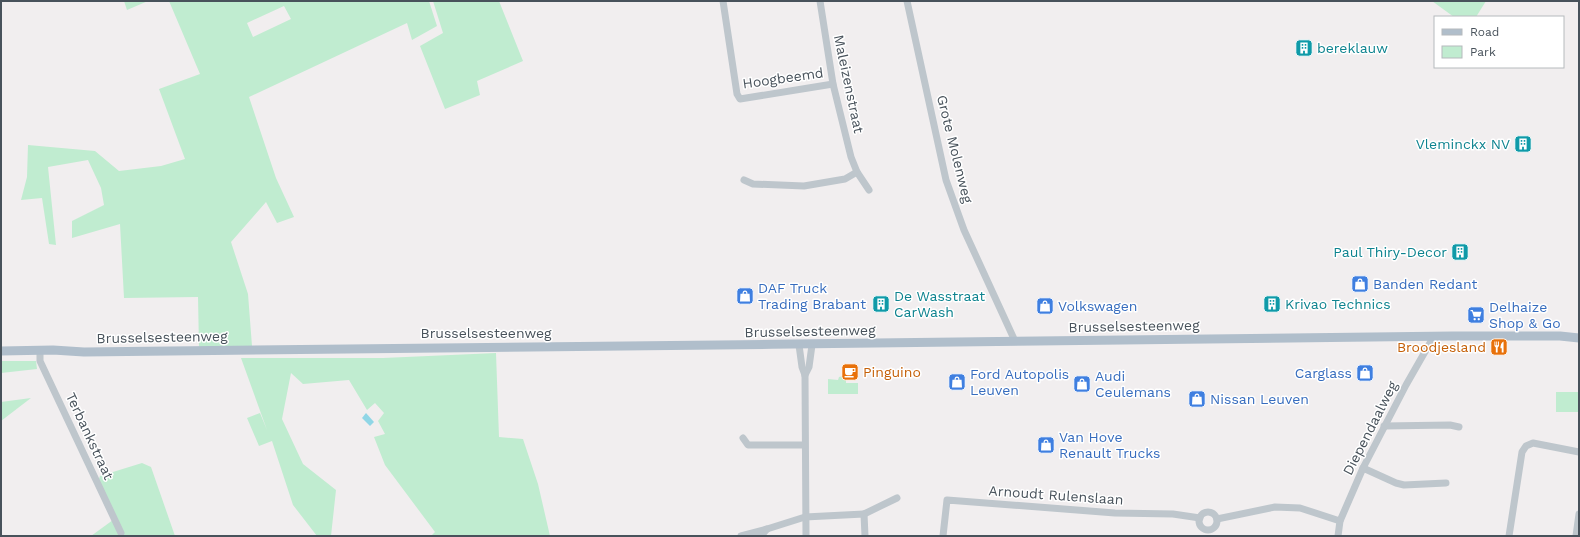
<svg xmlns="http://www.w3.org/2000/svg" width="1580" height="537" viewBox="0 0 1580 537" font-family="'Work Sans',sans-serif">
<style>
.green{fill:#c0ecd0;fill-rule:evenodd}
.water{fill:#90d6e6}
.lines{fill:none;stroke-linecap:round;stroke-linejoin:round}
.minor{stroke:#bec6cc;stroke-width:7}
.major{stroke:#b0becb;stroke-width:9}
.labels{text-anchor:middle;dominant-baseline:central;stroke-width:3;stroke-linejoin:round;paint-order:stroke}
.culture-label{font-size:14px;fill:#0d838f;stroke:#fff;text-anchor:start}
.street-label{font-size:14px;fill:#48525b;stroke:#fff}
.shop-label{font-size:14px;fill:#366cbe;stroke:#fff;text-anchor:start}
.food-label{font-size:14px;fill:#c56008;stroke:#fff;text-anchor:end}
</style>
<rect width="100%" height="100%" fill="#f1eeef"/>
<g class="green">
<polygon points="124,1 148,1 127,10"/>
<path d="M169 1H429L437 26 412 40 407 23 249 97 276 178 294 217 277 223 266 202 231 242 248 294 252 346 199 348 198 297 124 298 120 224 72 238V221L104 205 101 188 88 160 48 167 56 245 49 244 42 198 21 200 27 177 28 145 95 151 119 171 161 166 185 159 159 89 200 74ZM284 6 291 19 253 37 247 23Z"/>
<polygon points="433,1 499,1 523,61 477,81 480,95 445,109 420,46 443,33"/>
<polygon points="1432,1 1486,1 1476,17 1454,17"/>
<polygon points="496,353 499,437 523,439 538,484 550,536 431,536 435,532 385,465 374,437 385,434 378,421 384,413 375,403 367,410 349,380 303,384 291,373 282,419 303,464 336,490 331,536 317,536 293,505 272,441 259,446 247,418 260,413 267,430 241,358 383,358"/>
<polygon points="1,361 36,361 37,369 1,373"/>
<polygon points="843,376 843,380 846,380 846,383 858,383 858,394 828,394 828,379 838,380 839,377"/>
<rect x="1556" y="392" width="23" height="20"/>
<polygon points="31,398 1,421 1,402"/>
<polygon points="142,463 151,467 175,536 91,536 113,520 99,479 100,476"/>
</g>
<polygon class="water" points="366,413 374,422 370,426 362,418"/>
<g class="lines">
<g class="minor">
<polyline points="723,1 737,94 740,99 833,84"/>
<polyline points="820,1 833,84 851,157 857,172 869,190"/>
<polyline points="907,1 946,180 964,230 1015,341"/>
<polyline points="744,180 753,184 804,186 845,179 857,172"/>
<polyline points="799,345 802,367 805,375 806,536"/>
<polyline points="40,350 40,361 121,533"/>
<polyline points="805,375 809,367 812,345"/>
<polyline points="1384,426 1450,425 1459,427"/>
<polyline points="743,438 748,445 804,445"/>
<polyline points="1363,468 1396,483 1404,485 1446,483"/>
<circle cx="1208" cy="521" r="9"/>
<polyline points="864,514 897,498"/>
<polyline points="1217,519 1275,507 1300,508 1340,521"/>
<polyline points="741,536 767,529"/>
<polyline points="761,536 767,529 805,517 864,514 865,536"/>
<polyline points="943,536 947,500 1115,513 1173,514 1200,518"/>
<polyline points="1338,536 1340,521 1363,468 1406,385 1434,336"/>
<polyline points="1509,536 1522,452 1526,446 1533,443 1579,452"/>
<polyline points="1576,536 1579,514"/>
</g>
<path class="major" d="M1 351 53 350 84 352C540 346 997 343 1453 336H1560L1579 338"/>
</g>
<defs>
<symbol id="building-square" viewBox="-11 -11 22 22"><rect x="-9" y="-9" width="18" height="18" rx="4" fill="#0f9aa8" stroke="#fff"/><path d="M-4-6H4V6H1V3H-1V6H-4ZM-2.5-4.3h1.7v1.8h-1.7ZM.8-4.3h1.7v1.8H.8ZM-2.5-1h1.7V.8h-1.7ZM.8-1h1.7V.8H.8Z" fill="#fff"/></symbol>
<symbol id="shop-square" viewBox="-11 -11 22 22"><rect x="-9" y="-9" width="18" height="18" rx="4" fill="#3f7fe0" stroke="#fff"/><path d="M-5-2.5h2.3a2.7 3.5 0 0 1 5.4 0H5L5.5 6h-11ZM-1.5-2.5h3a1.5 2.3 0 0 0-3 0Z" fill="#fff"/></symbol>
<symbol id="supermarket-square" viewBox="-11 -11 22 22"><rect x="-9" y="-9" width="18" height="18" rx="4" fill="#3f7fe0" stroke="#fff"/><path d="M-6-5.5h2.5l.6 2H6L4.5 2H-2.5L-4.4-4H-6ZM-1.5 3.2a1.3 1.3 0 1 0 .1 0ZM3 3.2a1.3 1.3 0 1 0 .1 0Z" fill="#fff"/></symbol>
<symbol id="restaurant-square" viewBox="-11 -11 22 22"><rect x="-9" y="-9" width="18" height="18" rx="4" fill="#e8710a" stroke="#fff"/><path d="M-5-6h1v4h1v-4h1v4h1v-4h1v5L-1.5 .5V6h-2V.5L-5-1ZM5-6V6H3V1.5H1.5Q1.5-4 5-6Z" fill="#fff"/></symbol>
<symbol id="cafe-square" viewBox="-11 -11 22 22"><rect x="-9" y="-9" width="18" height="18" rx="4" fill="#e8710a" stroke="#fff"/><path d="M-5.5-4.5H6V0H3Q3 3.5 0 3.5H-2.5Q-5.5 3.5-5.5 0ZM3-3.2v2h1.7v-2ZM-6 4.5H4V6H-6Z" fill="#fff"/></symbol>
</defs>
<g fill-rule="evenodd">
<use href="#building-square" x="1294" y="38" width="20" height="20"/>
<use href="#building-square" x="1513" y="134" width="20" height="20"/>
<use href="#building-square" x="1450" y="242" width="20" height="20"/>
<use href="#shop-square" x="1350" y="274" width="20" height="20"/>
<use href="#shop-square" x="735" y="286" width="20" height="20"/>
<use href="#building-square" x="871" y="294" width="20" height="20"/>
<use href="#building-square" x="1262" y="294" width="20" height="20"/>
<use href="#shop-square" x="1035" y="296" width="20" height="20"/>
<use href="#supermarket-square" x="1466" y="305" width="20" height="20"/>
<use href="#restaurant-square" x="1489" y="337" width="20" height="20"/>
<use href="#cafe-square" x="840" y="362" width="20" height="20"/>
<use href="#shop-square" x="1355" y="363" width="20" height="20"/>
<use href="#shop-square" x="947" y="372" width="20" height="20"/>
<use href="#shop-square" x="1072" y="374" width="20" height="20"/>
<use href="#shop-square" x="1187" y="389" width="20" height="20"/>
<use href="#shop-square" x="1036" y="435" width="20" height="20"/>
</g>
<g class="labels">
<g class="culture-label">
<text x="1317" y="48">bereklauw</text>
<text x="1510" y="144" text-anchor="end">Vleminckx NV</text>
<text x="1447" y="252" text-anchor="end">Paul Thiry-Decor</text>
<text x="894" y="296">De Wasstraat<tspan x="894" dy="16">CarWash</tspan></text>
<text x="1285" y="304">Krivao Technics</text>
</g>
<g class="street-label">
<text transform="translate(783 78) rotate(-8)">Hoogbeemd</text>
<text transform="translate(849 84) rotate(78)">Maleizenstraat</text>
<text transform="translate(955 149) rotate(76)">Grote Molenweg</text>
<text transform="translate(1134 326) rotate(-1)">Brusselsesteenweg</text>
<text transform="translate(810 331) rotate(-1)">Brusselsesteenweg</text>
<text x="486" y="333">Brusselsesteenweg</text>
<text transform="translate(162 337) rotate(-1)">Brusselsesteenweg</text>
<text transform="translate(1370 428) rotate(-63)">Diependaalweg</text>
<text transform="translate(90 436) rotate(65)">Terbankstraat</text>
<text transform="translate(1056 495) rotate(4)">Arnoudt Rulenslaan</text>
</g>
<g class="shop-label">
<text x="1373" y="284">Banden Redant</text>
<text x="758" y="288">DAF Truck<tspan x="758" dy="16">Trading Brabant</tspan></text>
<text x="1058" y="306">Volkswagen</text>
<text x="1489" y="307">Delhaize<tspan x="1489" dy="16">Shop &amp; Go</tspan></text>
<text x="1352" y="373" text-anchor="end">Carglass</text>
<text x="970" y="374">Ford Autopolis<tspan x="970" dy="16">Leuven</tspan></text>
<text x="1095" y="376">Audi<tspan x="1095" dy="16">Ceulemans</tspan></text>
<text x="1210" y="399">Nissan Leuven</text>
<text x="1059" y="437">Van Hove<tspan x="1059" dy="16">Renault Trucks</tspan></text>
</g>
<g class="food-label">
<text x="1486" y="347">Broodjesland</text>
<text x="863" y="372" text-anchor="start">Pinguino</text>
</g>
</g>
<rect width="1580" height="537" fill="none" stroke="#48525b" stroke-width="4"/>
<rect x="1434" y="16" width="130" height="52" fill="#ffffff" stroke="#b6babd"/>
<rect x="1442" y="29" width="20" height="6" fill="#b0becb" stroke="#b6babd"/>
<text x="1470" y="36" font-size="12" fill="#48525b">Road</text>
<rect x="1442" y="46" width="20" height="12" fill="#c0ecd0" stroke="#b6babd"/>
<text x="1470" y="56" font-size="12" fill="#48525b">Park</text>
</svg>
